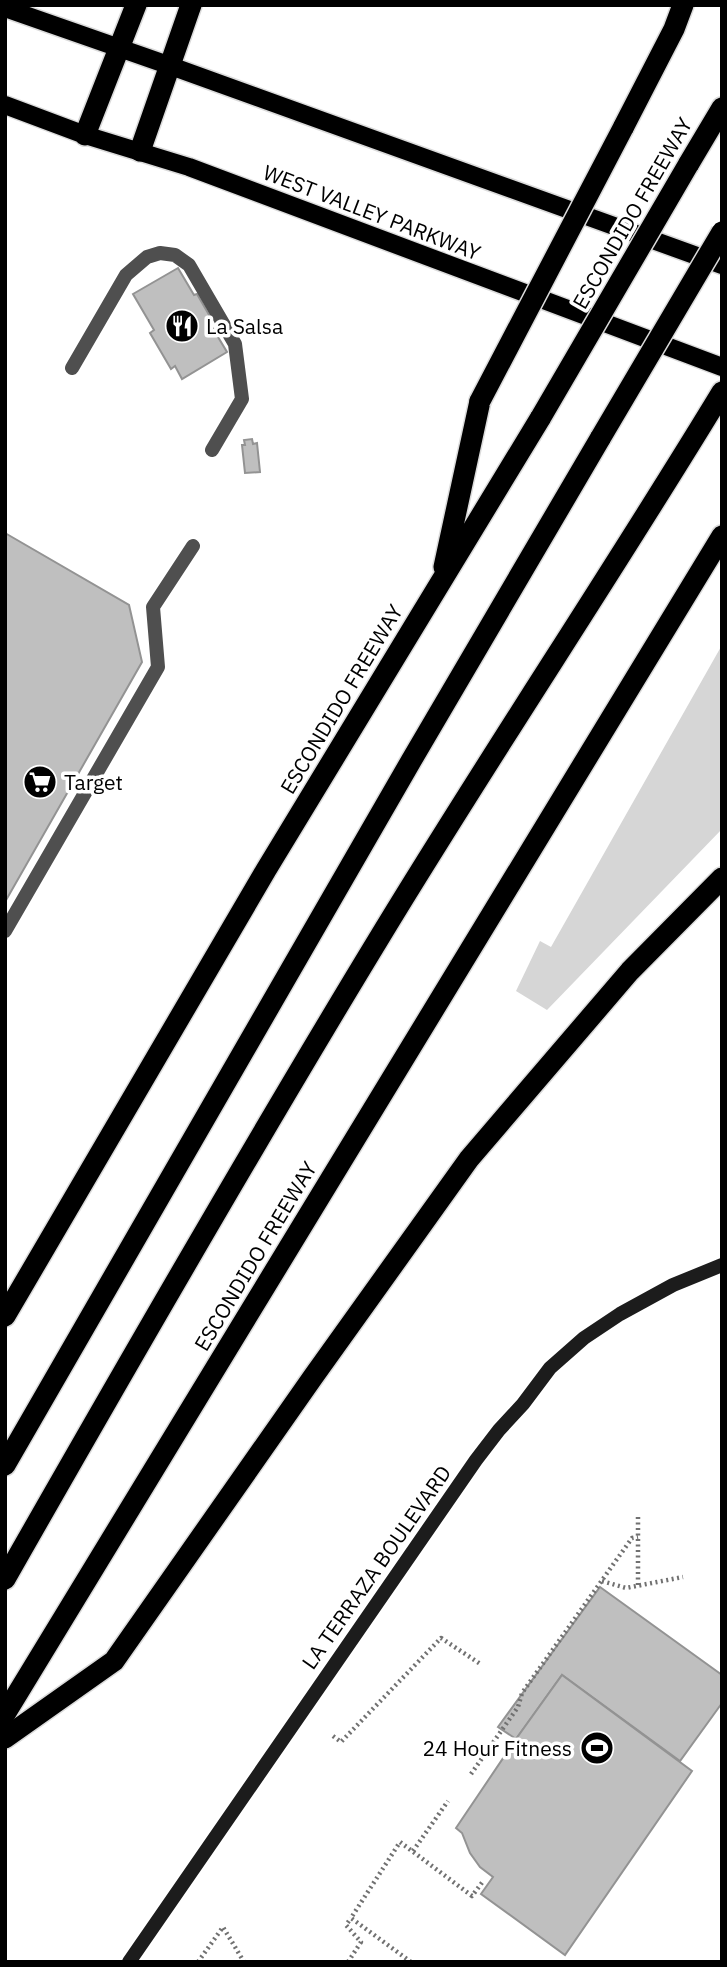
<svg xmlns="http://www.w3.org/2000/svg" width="727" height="1967" viewBox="0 0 727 1967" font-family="'IBM Plex Sans',sans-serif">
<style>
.green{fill:#d6d6d6}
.building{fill:#bfbfbf;stroke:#939393;stroke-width:2}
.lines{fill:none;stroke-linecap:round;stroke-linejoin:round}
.primary-casing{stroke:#dbdbdb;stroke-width:21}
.highway-casing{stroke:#dbdbdb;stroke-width:24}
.path{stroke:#717171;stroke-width:4.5;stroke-dasharray:2 3.5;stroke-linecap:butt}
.lane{stroke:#4f4f4f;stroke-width:14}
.secondary{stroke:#1c1c1c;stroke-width:14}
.primary{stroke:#000;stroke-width:18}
.highway{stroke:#000;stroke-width:21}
.highway-bridge-casing{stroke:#dbdbdb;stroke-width:24;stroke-linecap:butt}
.highway-bridge{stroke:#000;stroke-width:21}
.labels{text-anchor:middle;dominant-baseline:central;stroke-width:7;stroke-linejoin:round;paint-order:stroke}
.street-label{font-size:21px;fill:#000;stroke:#fff}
.poi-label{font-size:21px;fill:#000;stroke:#fff;text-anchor:start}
</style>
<rect width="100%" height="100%" fill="#fff"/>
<polygon class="green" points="722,645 722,829 547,1010 516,991 540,941 551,947"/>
<g class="building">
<polygon points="178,268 194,295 197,294 212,320 209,322 227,352 182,379 175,366 171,369 150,333 154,330 133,294"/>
<polygon points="252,439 253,444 257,443 260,472 245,473 242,445 245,445 244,440"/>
<polygon points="5,533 129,605 142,662 5,902"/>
<polygon points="600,1587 722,1675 722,1703 680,1761 562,1675 516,1739 498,1727"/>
<polygon points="562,1675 692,1771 565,1955 481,1894 493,1877 480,1867 470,1853 462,1833 456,1828 516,1739"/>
</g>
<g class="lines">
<defs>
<g id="primary">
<polyline points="5,8 168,65 722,265"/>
<polyline points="5,105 85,135 189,167 722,367"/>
</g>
<g id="highway">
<polyline points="623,128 674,29 683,5"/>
<polyline points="85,135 136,5"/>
<polyline points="140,151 191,5"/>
<polyline points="688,165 722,108"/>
<polyline points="444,567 480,401"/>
<polyline points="5,1316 266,870 541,417"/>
<polyline points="5,1465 411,761 601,437"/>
<path d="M5 1579C128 1363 252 1147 381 935 492 752 611 575 722 392"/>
<polyline points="5,1714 722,536"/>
<polyline points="5,1738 114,1661 313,1377 469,1159 630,971 722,878"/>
</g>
</defs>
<use href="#primary" class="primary-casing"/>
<use href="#highway" class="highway-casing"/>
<g class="path">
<polyline points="602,1581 626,1588 683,1577"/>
<polyline points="638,1585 638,1516"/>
<polyline points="333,1736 341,1742 441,1638 482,1665"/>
<polyline points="471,1774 518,1707 522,1693 632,1538 638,1537"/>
<polyline points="413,1851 448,1801"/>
<polyline points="198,1962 223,1927 244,1962"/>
<polyline points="348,1962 361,1942 346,1925 351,1918"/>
<polyline points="411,1962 351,1918 400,1842 472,1896 484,1880"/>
</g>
<g class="lane">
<polyline points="72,368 126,275 147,257 160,253 175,255 189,265 235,344 242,399 212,450"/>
<polyline points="5,931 158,667 153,607 193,546"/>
</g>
<polyline class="secondary" points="129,1962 476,1460 499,1430 523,1404 550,1368 584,1338 620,1314 673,1285 722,1265"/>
<use href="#primary" class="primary"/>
<use href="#highway" class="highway"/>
<defs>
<g id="highway-bridge">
<polyline points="480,401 623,128"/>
<polyline points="541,417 688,165"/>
<polyline points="601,437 722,232"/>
</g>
</defs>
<use href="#highway-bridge" class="highway-bridge-casing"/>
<use href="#highway-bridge" class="highway-bridge"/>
</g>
<defs>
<symbol id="restaurant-disc" viewBox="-11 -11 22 22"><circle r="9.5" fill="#000" stroke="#fff"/><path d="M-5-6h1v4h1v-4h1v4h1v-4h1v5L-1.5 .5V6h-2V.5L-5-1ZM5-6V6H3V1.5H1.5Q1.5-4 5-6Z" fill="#fff"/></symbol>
<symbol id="supermarket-disc" viewBox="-11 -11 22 22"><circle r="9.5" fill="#000" stroke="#fff"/><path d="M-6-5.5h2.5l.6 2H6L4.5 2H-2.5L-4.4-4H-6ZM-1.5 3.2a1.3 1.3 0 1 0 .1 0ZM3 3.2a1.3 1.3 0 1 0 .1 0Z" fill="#fff"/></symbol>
<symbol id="stadium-disc" viewBox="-11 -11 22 22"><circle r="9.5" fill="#000" stroke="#fff"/><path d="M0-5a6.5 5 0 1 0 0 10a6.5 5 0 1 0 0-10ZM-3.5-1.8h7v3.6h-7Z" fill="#fff"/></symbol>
</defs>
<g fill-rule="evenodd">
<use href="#restaurant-disc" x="163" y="307" width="38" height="38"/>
<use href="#supermarket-disc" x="21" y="763" width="38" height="38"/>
<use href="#stadium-disc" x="578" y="1729" width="38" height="38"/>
</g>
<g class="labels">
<g class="street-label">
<text transform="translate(372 212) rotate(21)">WEST VALLEY PARKWAY</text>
<text transform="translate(632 213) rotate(-60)">ESCONDIDO FREEWAY</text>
<text transform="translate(341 699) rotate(-59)">ESCONDIDO FREEWAY</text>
<text transform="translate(255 1256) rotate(-59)">ESCONDIDO FREEWAY</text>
<text transform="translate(376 1567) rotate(-55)">LA TERRAZA BOULEVARD</text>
</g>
<g class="poi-label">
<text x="206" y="326">La Salsa</text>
<text x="64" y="782">Target</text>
<text x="572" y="1748" text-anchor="end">24 Hour Fitness</text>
</g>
</g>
<rect width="727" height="1967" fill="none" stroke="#000000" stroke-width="14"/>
</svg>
